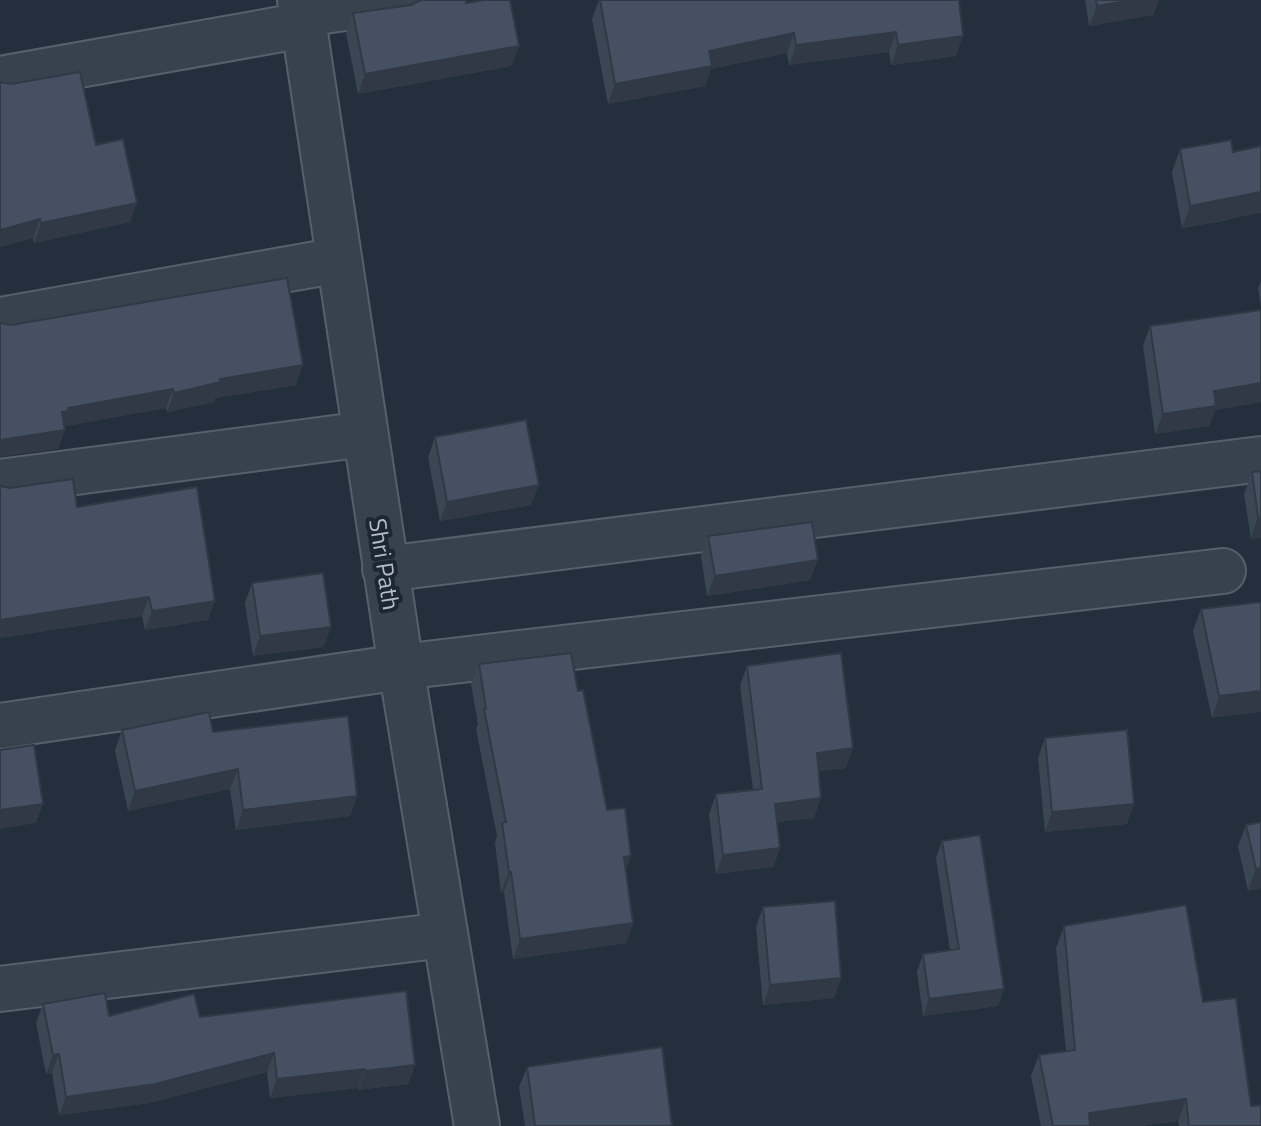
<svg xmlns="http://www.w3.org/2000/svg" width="1261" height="1126" viewBox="0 0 1261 1126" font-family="'Titillium Web',sans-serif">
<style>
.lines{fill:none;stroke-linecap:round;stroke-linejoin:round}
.minor-casing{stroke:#565f6c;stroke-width:48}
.minor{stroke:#38414e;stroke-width:44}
.wall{fill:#3b4654}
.shaded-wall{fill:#303945}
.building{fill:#455162;stroke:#303945;stroke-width:2}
.labels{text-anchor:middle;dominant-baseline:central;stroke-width:8;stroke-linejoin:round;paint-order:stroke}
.street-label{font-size:24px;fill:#b4bcc9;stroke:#1d2633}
</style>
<rect width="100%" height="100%" fill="#242f3e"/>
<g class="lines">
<defs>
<g id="minor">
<polyline points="300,0 401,667 477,1126"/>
<polyline points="303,14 400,0"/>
<polyline points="0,79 304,25"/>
<polyline points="0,320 339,260"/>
<polyline points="0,482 365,434"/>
<polyline points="385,569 1261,459"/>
<polyline points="0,726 401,667 1223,571"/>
<polyline points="0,989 445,935"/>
</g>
</defs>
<use href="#minor" class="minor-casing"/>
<use href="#minor" class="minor"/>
</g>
<g class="wall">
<polygon points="599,0 959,0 956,56 891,65 889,52 789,65 787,53 711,69 705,86 608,104 592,19"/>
<polygon points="1085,0 1159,0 1153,15 1089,26"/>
<polygon points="466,3 519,46 511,66 358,94 346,33 353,13"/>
<polygon points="0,82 96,145 130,222 34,243 33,238 0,247"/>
<polygon points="1180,149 1228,220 1182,228 1172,172"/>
<polygon points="1261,281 1261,307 1258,289"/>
<polygon points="1261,310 1261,402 1215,410 1209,426 1155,434 1143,346 1150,326"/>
<polygon points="0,323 296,385 215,398 214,402 167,412 166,408 64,426 58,449"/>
<polygon points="435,437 531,505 440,521 428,457"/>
<polygon points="1261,471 1261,538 1251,539 1244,494 1252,472"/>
<polygon points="0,486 77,507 208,620 145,630 142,616 0,638"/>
<polygon points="708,536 810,580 707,596 701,556"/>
<polygon points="252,583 331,627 323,647 253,656 245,603"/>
<polygon points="1261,602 1212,718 1193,631 1201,609"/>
<polygon points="479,664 578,691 607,810 626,870 633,923 626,943 513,959 504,892 501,892 495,843 497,836 476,729 478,724 471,684"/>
<polygon points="747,666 846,768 818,771 814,818 777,822 780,848 773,867 716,874 709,814 716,794 753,790 740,685"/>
<polygon points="122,730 213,732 357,796 350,816 236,830 230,789 128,811 115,750"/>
<polygon points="1045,738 1127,824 1045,832 1038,758"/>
<polygon points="1261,822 1261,888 1248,891 1238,846 1246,825"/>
<polygon points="942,841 1004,989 998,1006 923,1016 917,972 923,954 950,950 936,858"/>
<polygon points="763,907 841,978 834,998 763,1005 756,927"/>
<polygon points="1064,926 1203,1002 1251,1106 1261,1126 1179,1126 1178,1121 1140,1126 1041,1126 1031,1076 1039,1055 1066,1051 1056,948"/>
<polygon points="43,1004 109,1016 200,1017 415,1065 408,1084 358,1090 358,1088 270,1098 267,1072 149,1103 59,1115 52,1073 46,1074 36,1023"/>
<polygon points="527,1067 672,1126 525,1126 519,1087"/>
</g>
<g class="shaded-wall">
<polygon points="1133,0 1159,0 1153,15 1089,26 1097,6"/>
<polygon points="896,32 889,52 789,65 796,45"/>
<polygon points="794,33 787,53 711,69 705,86 608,104 615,84 709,51"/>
<polygon points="963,36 956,56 891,65 898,45"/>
<polygon points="519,46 511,66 358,94 365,74"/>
<polygon points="1261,192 1261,213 1182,228 1190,206"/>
<polygon points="137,203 130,222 34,243 41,223"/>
<polygon points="40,219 33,238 0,247 0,230"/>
<polygon points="303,365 296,385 215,398 214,402 167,412 174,393 220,379"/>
<polygon points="1261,383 1261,402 1215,410 1209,426 1155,434 1163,414 1214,391"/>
<polygon points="173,389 166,408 62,427 62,412 68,408"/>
<polygon points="65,430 58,449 0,457 0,440 3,438"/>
<polygon points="539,485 531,505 440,521 447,502"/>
<polygon points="1258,517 1261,517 1261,538 1251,539"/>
<polygon points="818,560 810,580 707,596 715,576"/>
<polygon points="149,597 142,616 0,638 0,620"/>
<polygon points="215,601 208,620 145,630 152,611"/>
<polygon points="331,627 323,647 253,656 260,636"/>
<polygon points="1261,691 1261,712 1212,718 1219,696"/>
<polygon points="853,748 846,768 810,772 817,753"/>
<polygon points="238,769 230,789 128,811 135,791"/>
<polygon points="357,796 350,816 236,830 243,810"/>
<polygon points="821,798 814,818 768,823 775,804"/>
<polygon points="43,804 36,823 0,829 0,810"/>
<polygon points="1134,804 1127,824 1045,832 1052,812"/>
<polygon points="780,848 773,867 716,874 723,855"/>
<polygon points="631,856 624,876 624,857"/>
<polygon points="1261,868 1261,888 1248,891 1256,869"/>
<polygon points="509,872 511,872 504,892 501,892"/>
<polygon points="633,923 626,943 513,959 520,939"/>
<polygon points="841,978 834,998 763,1005 770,985"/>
<polygon points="1004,989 998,1006 923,1016 929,999"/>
<polygon points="274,1053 267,1072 149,1103 59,1115 66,1097"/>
<polygon points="59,1054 52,1073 46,1074 53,1055"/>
<polygon points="415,1065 408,1084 358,1090 365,1071"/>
<polygon points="365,1069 358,1088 270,1098 277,1079"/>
<polygon points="1186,1099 1178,1121 1140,1126 1084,1126 1089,1113"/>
</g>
<g class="building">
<polygon points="421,0 466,0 466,3 484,0 510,0 519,46 365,74 353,13 411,5"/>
<polygon points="600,0 959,0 963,36 898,45 896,32 796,45 794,33 709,51 712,66 615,84"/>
<polygon points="1096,0 1133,0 1097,6"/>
<polygon points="80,72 96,145 123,139 137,203 41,223 40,219 0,230 0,82 11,84"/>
<polygon points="1231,140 1233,152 1261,146 1261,192 1190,206 1180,149"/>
<polygon points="287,278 303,365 220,379 221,382 174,393 173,389 68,408 68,411 62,412 65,430 0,440 0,323 11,325"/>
<polygon points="1261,310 1261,383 1214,391 1216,406 1163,414 1150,326"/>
<polygon points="526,420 539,485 447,502 435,437"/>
<polygon points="1261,471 1261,517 1258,517 1252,472"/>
<polygon points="73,479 77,507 197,487 215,601 152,611 149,597 0,620 0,486 10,488"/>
<polygon points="812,522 818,560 715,576 708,536"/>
<polygon points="323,573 331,627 260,636 252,583"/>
<polygon points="1261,602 1261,691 1219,696 1201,609"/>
<polygon points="571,653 578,691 583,690 607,810 625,808 631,856 624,857 633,923 520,939 511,872 509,872 502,823 506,822 484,709 486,709 479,664"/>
<polygon points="841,653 853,748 817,753 821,798 775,804 780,848 723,855 716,794 762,789 747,666"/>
<polygon points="209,712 213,732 348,716 357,796 243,810 238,769 135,791 122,730"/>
<polygon points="1127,730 1134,804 1052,812 1045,738"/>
<polygon points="34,745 43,804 0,810 0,750"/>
<polygon points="1261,822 1261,868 1256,869 1246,825"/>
<polygon points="980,835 1004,989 929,999 923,954 959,949 942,841"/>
<polygon points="835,901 841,978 770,985 763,907"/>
<polygon points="1186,905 1203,1002 1236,998 1251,1106 1261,1105 1261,1126 1189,1126 1186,1099 1089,1113 1090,1126 1053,1126 1039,1055 1075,1050 1064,926"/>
<polygon points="406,991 415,1065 365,1071 365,1069 277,1079 274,1053 155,1084 66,1097 59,1054 53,1055 43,1004 105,993 109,1016 194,994 200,1017"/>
<polygon points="662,1047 672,1126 535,1126 527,1067"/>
</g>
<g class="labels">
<g class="street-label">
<text transform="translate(385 564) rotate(81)">Shri Path</text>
</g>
</g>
</svg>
